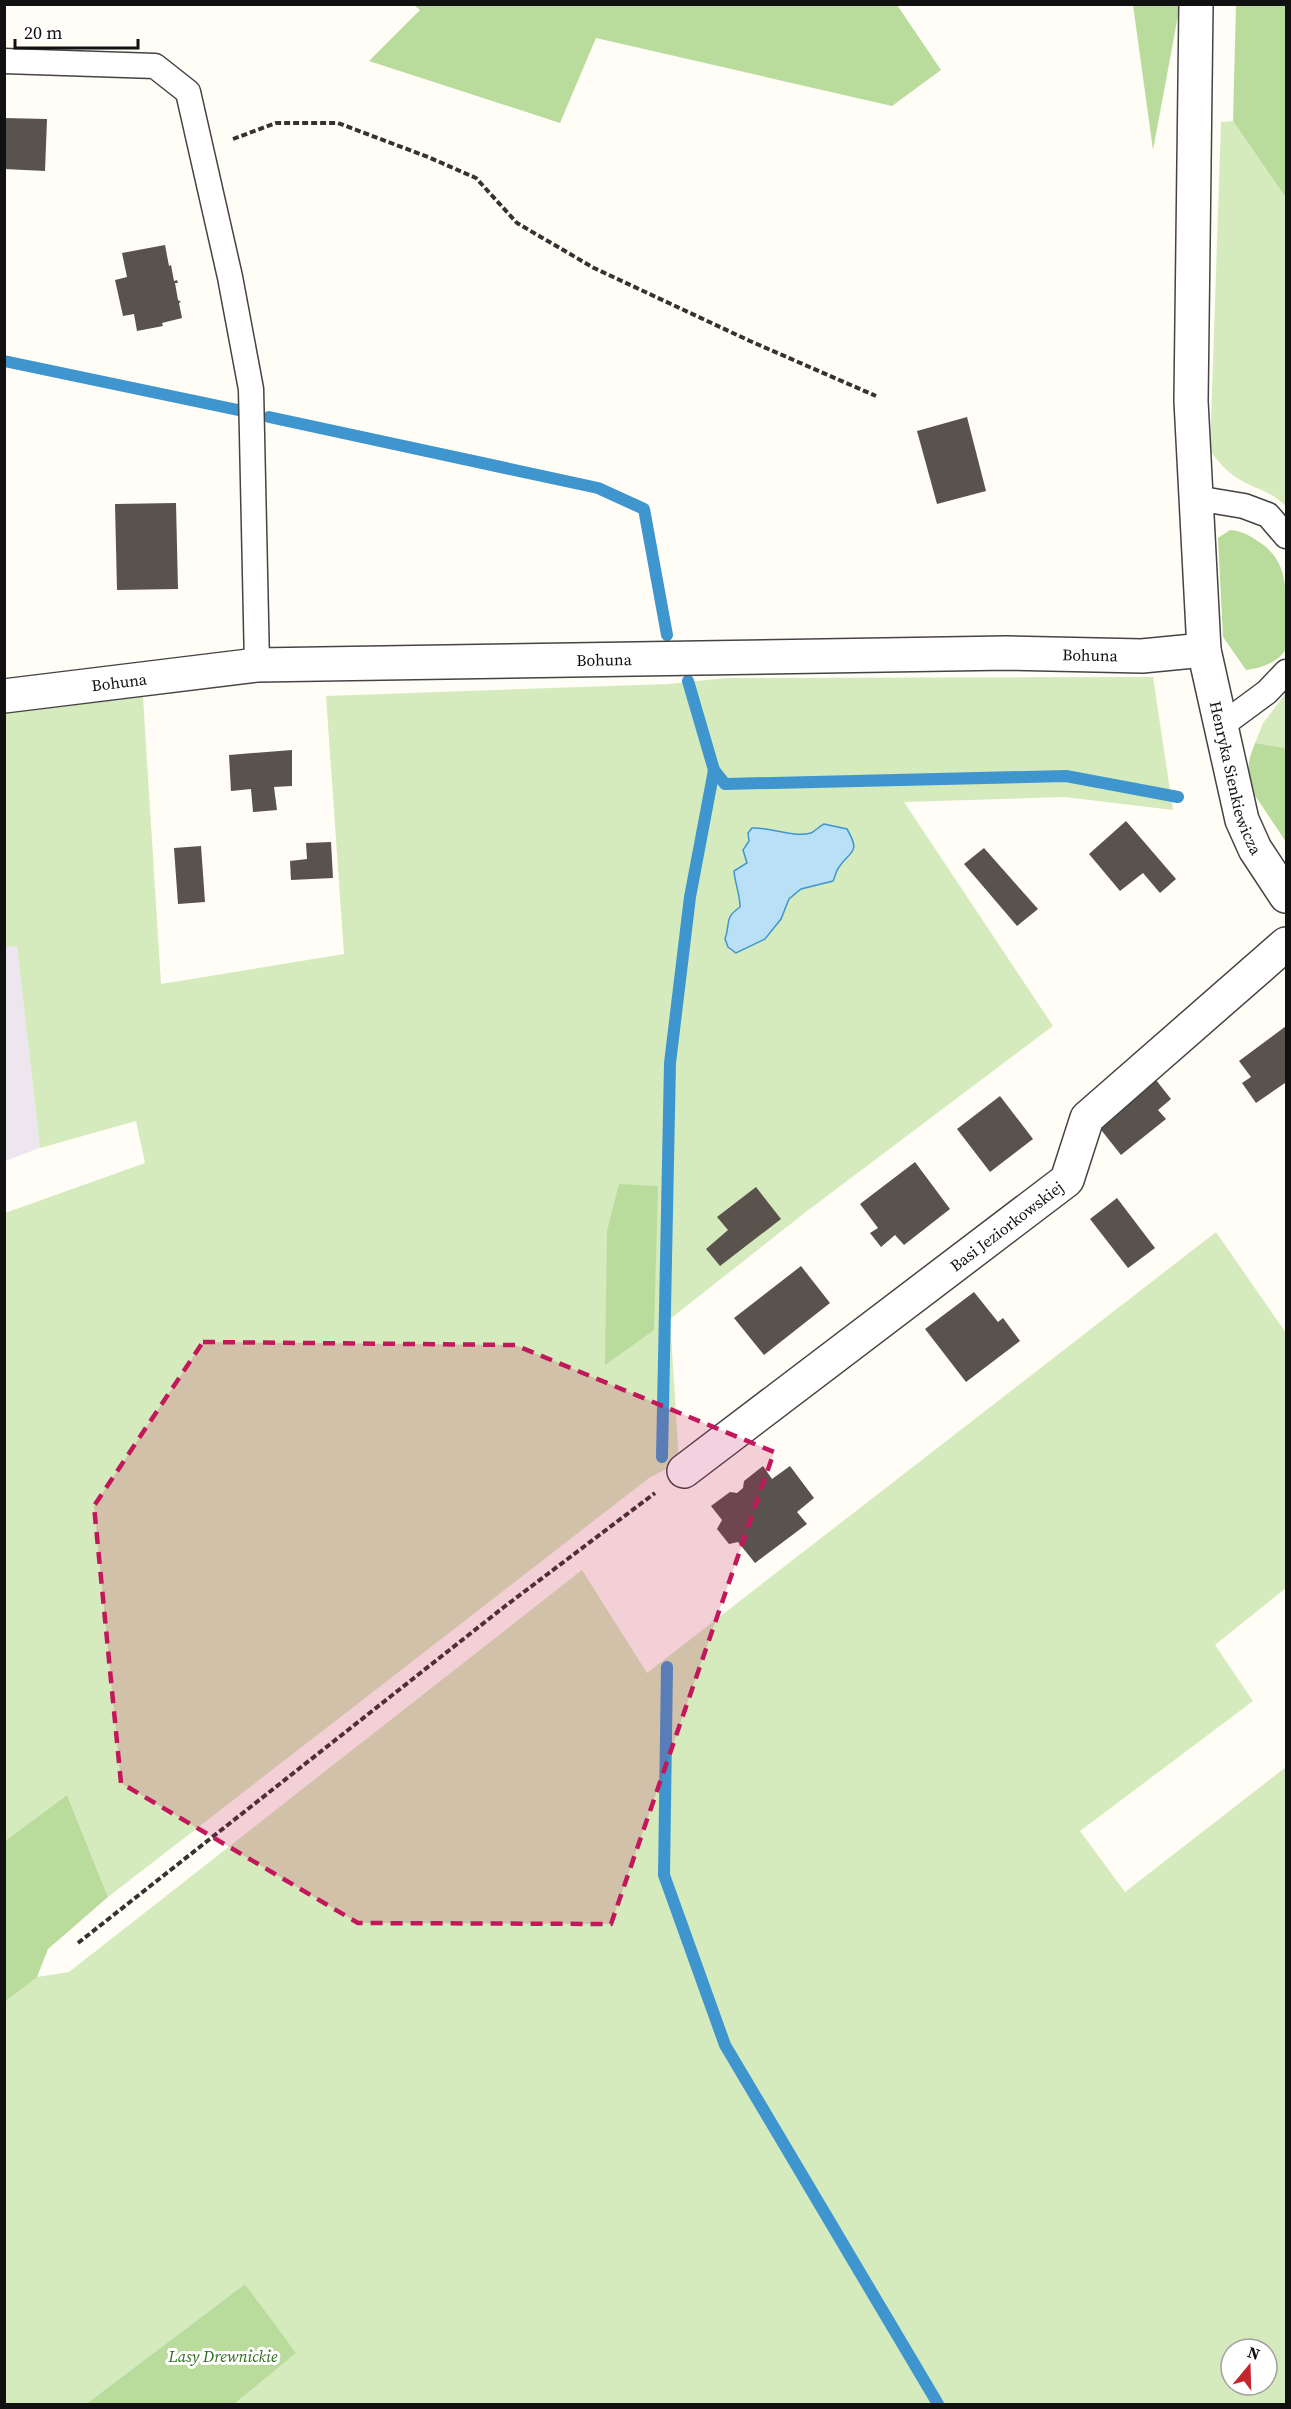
<svg xmlns="http://www.w3.org/2000/svg" width="1291" height="2409" viewBox="0 0 1291 2409" font-family="'Source Serif 4',serif">
<style>
.industrial{fill:#eee6ef}
.green{fill:#d5ebbd;fill-rule:evenodd}
.forest{fill:#b9dc9c}
.water{fill:#b9e0f7;stroke:#3f96cf;stroke-width:1.5}
.lines{fill:none;stroke-linecap:round;stroke-linejoin:round}
.stream{stroke:#3f96cf;stroke-width:12}
.building{fill:#5a524d}
.service-casing{stroke:#444;stroke-width:27}
.minor-casing{stroke:#444;stroke-width:36}
.tertiary-casing{stroke:#444;stroke-width:36}
.path{stroke:#333;stroke-width:4;stroke-dasharray:6 3;stroke-linecap:butt}
.service{stroke:#fff;stroke-width:24}
.minor{stroke:#fff;stroke-width:33}
.tertiary{stroke:#fff;stroke-width:33}
.marked{fill:#c2185b;fill-opacity:0.2;stroke:#c2185b;stroke-width:4.5;stroke-dasharray:12 8;stroke-linejoin:round}
.labels{text-anchor:middle;dominant-baseline:central;stroke-width:6;stroke-linejoin:round;paint-order:stroke}
.street-label{font-size:16px;fill:#111;stroke:#fff}
.park-label{font-size:16px;font-style:italic;fill:#2f6b1f;stroke:#fff}
</style>
<rect width="100%" height="100%" fill="#fffdf5"/>
<polygon class="industrial" points="17,945 40,1148 5,1161 5,947"/>
<g class="green">
<path d="M1233 121 1286 198V507C1274 492 1254 489 1237 478 1226 471 1218 461 1210 451L1221 122Z"/>
<polygon points="1153,677 1173,810 1064,797 904,802 1053,1026 807,1211 670,1319 679,1462 649,1478 108,1897 67,1795 5,1841 5,1213 145,1163 136,1121 40,1148 17,946 5,947 5,713 143,697 161,984 344,954 326,696 668,684 727,678"/>
<polygon points="1286,693 1286,748 1255,743 1263,723"/>
<path d="M1216 1232 1286 1333V1588L1215 1645 1253 1701 1080 1831 1125 1892 1286 1767V2404H234L295 2353 245 2284 86 2404H5V2002L37 1977 69 1972 582 1570 647 1673ZM1231 2349H1267V2385H1231Z"/>
</g>
<g class="forest">
<polygon points="897,5 941,70 892,106 596,38 560,123 369,61 420,10 414,5"/>
<polygon points="1133,5 1180,5 1153,150"/>
<polygon points="1236,5 1286,5 1286,198 1233,121"/>
<path d="M1230 530C1242 531 1249 535 1259 542 1287 560 1286 586 1286 616 1286 625 1289 641 1286 649 1278 663 1260 668 1246 670L1223 637 1218 538Z"/>
<polygon points="1255,743 1286,748 1286,842 1246,782 1250,757"/>
<polygon points="619,1184 658,1186 654,1330 605,1365 607,1231"/>
<polygon points="67,1795 108,1897 48,1949 37,1977 5,2002 5,1841"/>
<polygon points="245,2284 296,2353 234,2404 86,2404"/>
</g>
<path class="water" d="M824 824 847 829C861 853 851 850 839 867 836 871 835 877 833 881L801 889 789 899 781 919 765 939 736 953 728 947 725 939C731 923 723 919 740 907 740 894 735 884 734 871L747 863 743 850 749 841 748 833 752 828C770 827 793 838 811 833 815 831 820 826 824 824Z"/>
<g class="lines">
<g class="stream">
<polyline points="4,361 238,410"/>
<polyline points="269,417 598,488 644,509 667,635"/>
<polyline points="688,681 714,770 725,784 1066,776 1178,797"/>
<polyline points="662,1457 670,1063 690,897 714,770"/>
<polyline points="667,1667 664,1875 725,2045 938,2404"/>
</g>
</g>
<g class="building">
<polygon points="4,118 47,119 45,171 4,169"/>
<polygon points="165,245 169,266 171,265 174,281 177,280 178,283 175,283 178,300 181,302 179,303 182,318 162,323 163,326 137,331 134,314 123,316 115,280 127,277 122,253"/>
<polygon points="967,417 986,491 937,504 917,431"/>
<polygon points="176,503 178,589 117,590 115,504"/>
<polygon points="292,750 292,786 274,787 277,810 253,812 251,789 231,791 229,755"/>
<polygon points="1126,821 1176,879 1160,893 1143,873 1120,891 1089,854"/>
<polygon points="331,842 333,878 291,880 290,861 307,859 306,843"/>
<polygon points="201,846 205,902 178,904 174,848"/>
<polygon points="984,848 1038,909 1017,926 964,864"/>
<polygon points="1286,1026 1286,1084 1285,1083 1256,1103 1242,1083 1251,1077 1239,1061"/>
<polygon points="1156,1080 1171,1099 1158,1110 1166,1119 1121,1155 1098,1126"/>
<polygon points="1000,1096 1033,1139 990,1172 957,1129"/>
<polygon points="915,1162 950,1209 904,1245 895,1235 881,1247 870,1233 878,1228 860,1204"/>
<polygon points="756,1187 781,1219 720,1266 706,1249 728,1230 717,1217"/>
<polygon points="1117,1198 1155,1248 1128,1268 1090,1219"/>
<polygon points="801,1266 830,1303 764,1355 734,1318"/>
<polygon points="974,1292 998,1322 1003,1318 1020,1341 966,1382 925,1329"/>
<polygon points="763,1466 772,1479 790,1466 814,1498 797,1512 807,1524 755,1563 738,1542 729,1544 717,1529 722,1520 711,1506 730,1492 737,1493 743,1488 744,1481"/>
</g>
<g class="lines">
<defs>
<g id="service">
<polyline points="4,61 155,66 188,92 230,277 251,389 257,665"/>
<polyline points="1196,498 1244,506 1268,515 1286,536"/>
<polyline points="1221,726 1267,692 1286,672"/>
</g>
<g id="minor">
<path id="s1" d="M4 696 257 665 1007 653 1142 656 1204 650"/>
<path id="s2" d="M684 1471 1067 1180 1087 1118 1286 944"/>
</g>
<g id="tertiary">
<path id="s3" d="M1196 4 1191 401 1204 650 1242 820 1255 849 1286 896"/>
</g>
</defs>
<use href="#service" class="service-casing"/>
<use href="#minor" class="minor-casing"/>
<use href="#tertiary" class="tertiary-casing"/>
<g class="path">
<polyline points="233,139 276,123 338,123 428,157 476,178 517,223 594,268 750,341 876,396"/>
<polyline points="78,1943 504,1607 655,1493"/>
</g>
<use href="#service" class="service"/>
<use href="#minor" class="minor"/>
<use href="#tertiary" class="tertiary"/>
</g>
<path class="marked" d="M203 1342 515 1345 774 1452 611 1924 358 1923 121 1783 94 1506Z"/>
<g class="labels">
<g class="street-label">
<text stroke="none"><textPath href="#s1" startOffset="1088">Bohuna</textPath></text>
<text stroke="none"><textPath href="#s1" startOffset="602">Bohuna</textPath></text>
<text stroke="none"><textPath href="#s1" startOffset="116">Bohuna</textPath></text>
<text stroke="none"><textPath href="#s3" startOffset="778">Henryka Sienkiewicza</textPath></text>
<text stroke="none"><textPath href="#s2" startOffset="405">Basi Jeziorkowskiej</textPath></text>
</g>
<g class="park-label">
<text x="223" y="2356">Lasy Drewnickie</text>
</g>
</g>
<rect width="1291" height="2409" fill="none" stroke="#111111" stroke-width="12"/>
<g transform="translate(1249 2367) rotate(19)"><circle r="28" fill="#ffffff" stroke="#a0a0a0" stroke-width="1.5"/>
<path d="M0-4.5L10 22L0 15L-10 22Z" fill="#c4262e"/>
<text y="-9" font-size="16" font-weight="bold" text-anchor="middle" fill="#111111">N</text>
</g>
<path d="M15 39v9h123v-9" fill="none" stroke="#111111" stroke-width="3"/>
<text x="24" y="39" font-size="18" fill="#111111" stroke="#ffffff" stroke-width="4.5" paint-order="stroke">20 m</text>
</svg>
